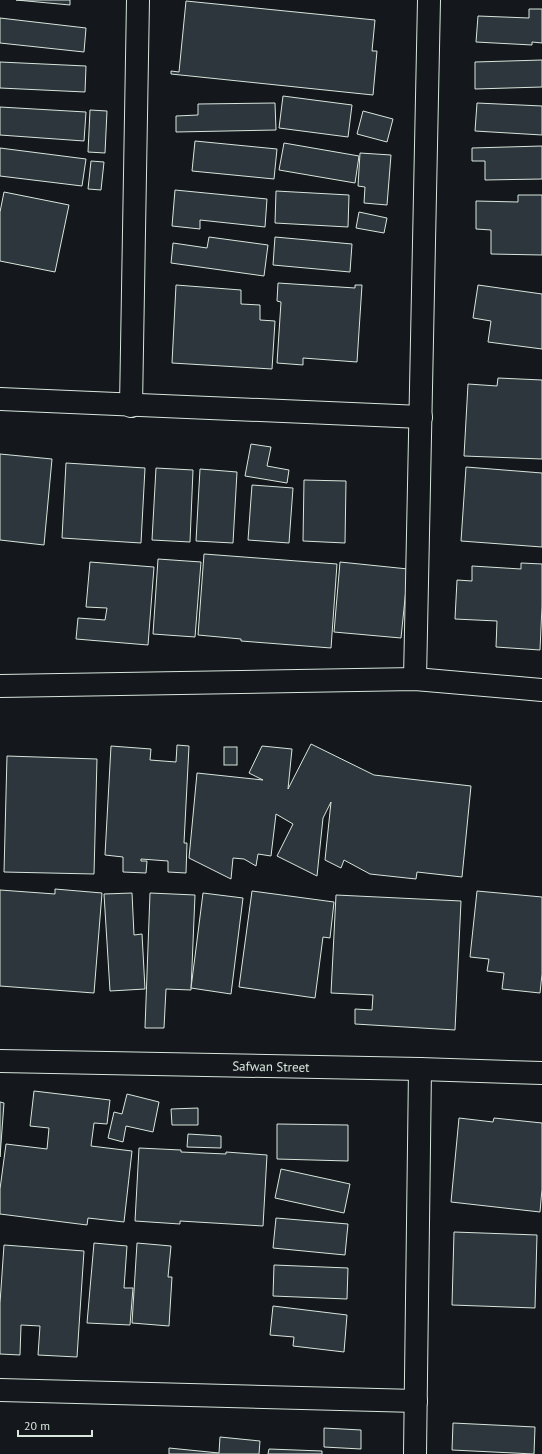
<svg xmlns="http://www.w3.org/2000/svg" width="542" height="1454" viewBox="0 0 542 1454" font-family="'PT Sans',sans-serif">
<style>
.building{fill:#2c363c;stroke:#d8e6dc}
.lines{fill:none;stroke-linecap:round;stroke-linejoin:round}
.street-casing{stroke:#d8e6dc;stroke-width:24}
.street{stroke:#14181c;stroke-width:22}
.labels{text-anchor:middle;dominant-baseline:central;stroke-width:3;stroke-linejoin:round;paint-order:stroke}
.street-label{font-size:13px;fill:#d8e6dc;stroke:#14181c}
</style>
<rect width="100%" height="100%" fill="#14181c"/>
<g class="building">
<polygon points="16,0 70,0 70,5"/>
<polygon points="186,1 375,20 372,51 377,51 373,95 171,74 171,71 179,72"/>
<polygon points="529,9 542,9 542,43 532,42 532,45 476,42 478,16 529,18"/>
<polygon points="0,18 86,28 84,52 0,43"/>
<polygon points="542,60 542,87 475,89 475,62"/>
<polygon points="0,62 86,66 85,92 0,88"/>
<polygon points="283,96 352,105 348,137 279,128"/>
<polygon points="275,103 276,130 176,132 176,116 198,115 198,104"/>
<polygon points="477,103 542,106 542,135 475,131"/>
<polygon points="0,107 86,112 84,141 0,135"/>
<polygon points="90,110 107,111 105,153 88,152"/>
<polygon points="363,111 393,119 387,142 357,134"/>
<polygon points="195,141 277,149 274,179 192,171"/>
<polygon points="284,143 359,156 355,183 279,170"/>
<polygon points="542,146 542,179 485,180 485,161 472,161 472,148"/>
<polygon points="0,148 86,159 82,186 0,176"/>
<polygon points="360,153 391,155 387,205 364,203 365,187 358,186"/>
<polygon points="91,161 104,162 101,190 88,189"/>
<polygon points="175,190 267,199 265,227 200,220 200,229 172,226"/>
<polygon points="276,191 349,195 348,227 275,223"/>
<polygon points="4,192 69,205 55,272 0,261 0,212"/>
<polygon points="518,195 542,195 542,255 491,254 491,230 476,229 476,201 518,202"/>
<polygon points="359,212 387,218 384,233 356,228"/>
<polygon points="209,237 268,245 264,276 171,263 173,243 207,248"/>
<polygon points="275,237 352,244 350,272 273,265"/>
<polygon points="278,283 355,288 355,285 362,285 357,362 303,358 303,365 277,363 281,302 277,301"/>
<polygon points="176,285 241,290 241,304 260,305 260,320 275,321 272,369 172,363"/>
<polygon points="478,285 542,294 542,349 488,342 491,321 473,318"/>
<polygon points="498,378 542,380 542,459 464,456 468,384 497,386"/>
<polygon points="251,444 271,447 267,466 289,470 287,483 245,476"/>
<polygon points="0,454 52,459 44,545 0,540"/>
<polygon points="66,463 145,468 141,543 62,538"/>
<polygon points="466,467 542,473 542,547 461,541"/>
<polygon points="156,468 193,470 190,542 152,540"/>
<polygon points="200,469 237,472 233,543 196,541"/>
<polygon points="304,480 346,481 345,543 303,541"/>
<polygon points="252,485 293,488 289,543 248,540"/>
<polygon points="204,554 337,564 331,648 241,641 241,639 198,635"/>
<polygon points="158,559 201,562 195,637 153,634"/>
<polygon points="90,562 154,567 148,645 76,639 78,618 105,620 107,608 86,607"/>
<polygon points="340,562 408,569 401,638 334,632"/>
<polygon points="521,563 542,564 542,606 540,650 496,647 497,621 455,619 457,580 472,581 472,566 521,569"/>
<polygon points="311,744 374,775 471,786 462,877 417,872 416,879 370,874 344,860 341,868 325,860 331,802 323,818 317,876 277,856 293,824 276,814 271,856 258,854 256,866 244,859 233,858 231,879 189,858 197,773 263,780 249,773 262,746 292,749 288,789"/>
<polygon points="177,745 189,746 184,843 187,843 186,873 168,872 168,861 141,859 141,861 147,861 146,873 123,872 123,857 105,855 111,746 151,749 150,760 176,762"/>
<rect x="224" y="747" width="13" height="18"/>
<polygon points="7,756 97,759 94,874 4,872"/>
<polygon points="55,889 102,893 94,993 0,986 0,890 55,894"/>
<polygon points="252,891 334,902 330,938 323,937 315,998 239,987"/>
<polygon points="477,891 542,897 542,974 540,993 502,989 504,973 487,971 489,959 470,957"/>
<polygon points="132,893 134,935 142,934 145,989 110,991 104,894"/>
<polygon points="150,893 195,895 191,990 166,989 164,1028 145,1028"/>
<polygon points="203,893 243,898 231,994 191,988"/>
<polygon points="336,895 461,901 455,1030 355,1024 355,1009 372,1010 373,995 331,993"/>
<polygon points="34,1091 110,1100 107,1124 94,1123 91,1146 132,1151 124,1222 88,1218 87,1225 0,1214 0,1189 6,1144 47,1149 49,1128 30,1126"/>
<polygon points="127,1094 159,1102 153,1132 126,1126 123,1142 108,1138 114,1112 122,1114"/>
<polygon points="0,1102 4,1103 0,1157"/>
<polygon points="198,1108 198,1125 172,1125 171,1109"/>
<polygon points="459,1118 493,1122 494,1118 542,1123 542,1189 540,1212 451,1202"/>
<polygon points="277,1124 348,1125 348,1161 277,1159"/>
<polygon points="188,1134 221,1136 221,1148 187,1147"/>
<polygon points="139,1148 181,1150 181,1152 226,1154 226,1152 267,1155 263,1226 180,1221 180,1224 135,1221"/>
<polygon points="281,1169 350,1184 344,1213 275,1198"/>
<polygon points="276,1218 348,1224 345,1255 273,1248"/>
<polygon points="454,1232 537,1235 535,1308 452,1305"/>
<polygon points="94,1243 127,1246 124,1288 133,1288 130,1325 87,1323"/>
<polygon points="137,1243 171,1246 168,1277 172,1277 169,1326 132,1323"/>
<polygon points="4,1245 84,1251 77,1357 38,1355 40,1326 21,1325 20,1355 0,1354 0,1303"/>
<polygon points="274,1265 348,1268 347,1299 273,1296"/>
<polygon points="273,1306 347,1315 344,1352 293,1346 294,1337 270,1335"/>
<polygon points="453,1423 535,1427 534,1454 452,1450"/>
<polygon points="324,1428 361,1430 361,1449 324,1447"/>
<polygon points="220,1437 260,1441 259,1454 169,1454 169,1448 219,1453"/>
<polygon points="269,1449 322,1451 322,1454 268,1454"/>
</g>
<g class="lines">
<defs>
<g id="street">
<polyline points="0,399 421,417"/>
<polyline points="131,406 138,0"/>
<polyline points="415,679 429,0"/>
<polyline points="0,686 415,679 542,690"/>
<path id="s1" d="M0 1061 420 1069 542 1073"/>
<polyline points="0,1390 416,1401"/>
<polyline points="415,1454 420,1069"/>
</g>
</defs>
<use href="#street" class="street-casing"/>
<use href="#street" class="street"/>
</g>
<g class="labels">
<g class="street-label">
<text stroke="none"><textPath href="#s1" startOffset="271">Safwan Street</textPath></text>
</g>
</g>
<path d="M18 1430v6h74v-6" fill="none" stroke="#d8e6dc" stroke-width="2"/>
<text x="24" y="1430" font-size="12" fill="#d8e6dc" stroke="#14181c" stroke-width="3" paint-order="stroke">20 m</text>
</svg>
